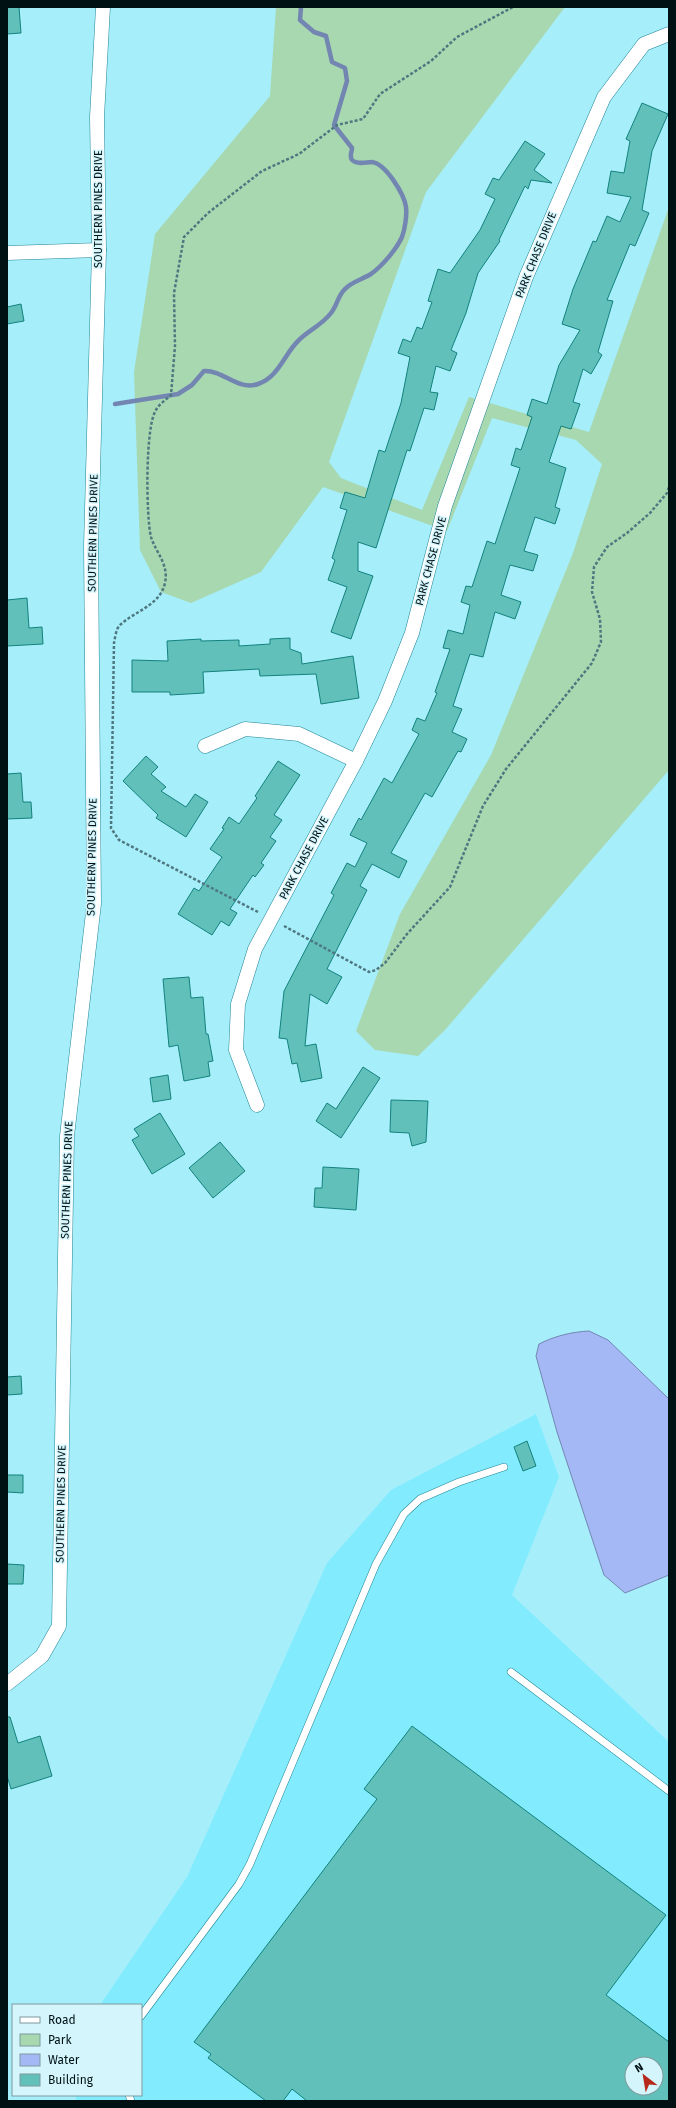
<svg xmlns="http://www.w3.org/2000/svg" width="676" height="2108" viewBox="0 0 676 2108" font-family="'Fira Sans',sans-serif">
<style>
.built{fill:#82ecfe;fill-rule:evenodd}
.green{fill:#a7d8b0}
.water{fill:#a4b8f5;stroke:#7386b2}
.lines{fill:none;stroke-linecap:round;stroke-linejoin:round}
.stream{stroke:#7386b2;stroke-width:4.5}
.building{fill:#61c0ba;stroke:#13827d;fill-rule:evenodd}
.lane-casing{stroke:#208696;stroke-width:8}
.street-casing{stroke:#208696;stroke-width:15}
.path{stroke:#4e7880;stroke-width:2.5;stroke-dasharray:3 2;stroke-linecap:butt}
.lane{stroke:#fff;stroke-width:7}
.street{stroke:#fff;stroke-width:14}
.labels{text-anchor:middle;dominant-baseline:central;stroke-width:3;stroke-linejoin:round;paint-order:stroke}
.street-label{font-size:11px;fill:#001114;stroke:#d3f5fb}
</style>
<rect width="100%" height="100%" fill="#a7eefb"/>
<path class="built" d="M536 1414 559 1477 512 1595 669 1742V2101H76V2095H141V2005H100L187 1877 327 1563 391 1490ZM632 2064H656V2088H632Z"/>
<polygon class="green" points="276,7 565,7 426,192 329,462 341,478 422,510 469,397 589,432 669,207 669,770 445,1030 418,1056 375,1050 356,1031 400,914 491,755 573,553 602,464 576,440 492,418 447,531 323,487 261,572 191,603 161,592 140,550 134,372 155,234 270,96"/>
<path class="water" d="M589 1331 608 1340 669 1399V1575L625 1593 604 1575 557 1432 536 1356 539 1344C555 1336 571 1332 589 1331Z"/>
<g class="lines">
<path class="stream" d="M115 404 178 394 192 385 204 371C224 370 237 391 258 384 279 377 284 354 299 340 309 330 322 325 331 313 337 306 338 295 345 289 351 282 363 279 371 274 382 266 396 250 402 237 405 229 407 215 406 207 404 194 386 164 372 162 366 162 357 165 352 160 349 156 352 152 352 148L334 125 347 81 345 68 332 62 326 36 314 32 300 20 301 7"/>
</g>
<g class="building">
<polygon points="7,7 19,7 21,33 7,34"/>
<polygon points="642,103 668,114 652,151 642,210 649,213 635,246 630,244 607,300 613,301 598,352 602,355 591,374 583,369 573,402 580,404 571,429 561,426 549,462 566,468 555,507 560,509 555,524 535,517 524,551 538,555 533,571 510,565 501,595 521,602 515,619 495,612 483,657 470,654 453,706 462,709 452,732 467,739 461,752 458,751 432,797 425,793 391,853 407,861 399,878 372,864 360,886 367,890 327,969 342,977 327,1004 310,994 305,1046 316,1044 322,1078 301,1082 297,1063 292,1064 287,1039 279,1038 284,991 334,895 331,893 347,863 355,867 367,843 350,835 359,818 361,820 384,778 392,783 419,734 412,730 417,718 425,721 437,693 435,692 450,649 443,648 448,630 463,634 470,605 461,602 466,586 472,587 487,541 495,544 520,468 511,465 516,448 521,450 532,417 527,415 532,399 547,404 559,365 580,330 562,324 573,289 593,241 596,242 607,216 620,222 631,197 607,193 611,171 624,173 630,141 626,139"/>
<polygon points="525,141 545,154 534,170 552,183 531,180 528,189 525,186 499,240 500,241 478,273 466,313 451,350 457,353 450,371 436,366 430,392 438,393 434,410 424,408 410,451 407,450 376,548 358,542 358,571 373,576 351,639 331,632 347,587 328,580 335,560 332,558 347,510 340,508 345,492 365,498 379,450 385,452 401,403 410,357 398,353 403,339 411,342 417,327 422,329 432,302 428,301 438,269 450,273 480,230 495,199 485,194 493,178 499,180"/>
<polygon points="21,304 24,321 7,324 7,307"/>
<polygon points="27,598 29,628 42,627 43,644 7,646 7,600"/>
<polygon points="290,638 290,649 301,653 302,664 353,656 359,698 321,704 316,674 260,676 259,669 203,672 204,693 170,695 170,692 132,692 132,660 168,661 167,641 201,639 201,641 239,640 239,646 270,644 270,639"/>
<polygon points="146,756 158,767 151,774 166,787 161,791 186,807 195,794 208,802 186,837 156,818 158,815 123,781"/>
<polygon points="278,761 300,775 274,815 282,820 270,837 276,841 261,863 264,865 255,877 253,875 230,909 237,913 229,926 221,921 212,935 178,914 194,888 199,891 222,857 210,849 224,829 222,828 229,817 239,824 257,798 255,796"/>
<polygon points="21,773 23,802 31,802 32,818 7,819 7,774"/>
<polygon points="189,977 191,998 203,997 206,1034 208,1034 213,1061 208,1062 210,1076 184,1081 178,1045 169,1047 163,979"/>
<polygon points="363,1067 380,1078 341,1138 316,1121 327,1103 336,1109"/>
<polygon points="168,1075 171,1099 153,1102 150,1078"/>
<polygon points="391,1100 428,1101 426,1142 412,1146 409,1133 390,1132"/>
<polygon points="160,1113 185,1154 152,1174 132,1140 139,1136 134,1129"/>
<polygon points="220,1142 245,1171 213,1198 189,1168"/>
<polygon points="323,1167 359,1169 356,1210 314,1207 315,1188 322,1188"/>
<polygon points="21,1376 22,1394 7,1395 7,1377"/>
<polygon points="527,1441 536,1466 523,1471 514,1447"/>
<polygon points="7,1475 23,1475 23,1493 7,1492"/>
<polygon points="7,1564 24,1565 23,1584 7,1584"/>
<polygon points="7,1717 10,1717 18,1743 40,1736 52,1776 11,1789 7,1776"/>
<path d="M412 1726 666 1915 606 1995 669 2042V2101H307L292 2089 283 2101H266L208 2058 211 2054 194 2042 377 1799 364 1789ZM632 2064H656V2088H632Z"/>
</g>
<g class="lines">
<defs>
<g id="lane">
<polyline points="511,1672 669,1791"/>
<polyline points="141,2016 239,1884 250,1864 376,1564 404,1514 420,1499 459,1482 504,1467"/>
<polyline points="129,2095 131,2101"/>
</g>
<g id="street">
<polyline points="7,253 99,250"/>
<polyline points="205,746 245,729 299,734 356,761"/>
<polyline points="257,1105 236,1050 238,1004 255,949 356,761 385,701 412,633 445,506 526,277 604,97 644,44 669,34"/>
<polyline points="7,1684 42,1656 59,1626 67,1136 94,904 91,546 99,250 97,117 103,7"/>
</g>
</defs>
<use href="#lane" class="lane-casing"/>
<use href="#street" class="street-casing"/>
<g class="path">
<path d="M258 912 119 840 111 828 114 643C115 638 116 630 119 626 134 611 160 606 165 583 169 564 156 553 151 537 146 517 145 426 156 410 159 404 166 400 171 395L175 346 174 293 184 237 208 213 262 171 299 154 337 125 363 119 380 94 431 61 457 37 513 7"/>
<polyline points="284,926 369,972 376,970 385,963 407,934 450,887 483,806 506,769 592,663 601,642 600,619 592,592 594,567 607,547 627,533 650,513 667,493 669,487"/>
</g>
<use href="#lane" class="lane"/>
<use href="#street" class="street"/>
</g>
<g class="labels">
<g class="street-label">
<text transform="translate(98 209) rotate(-90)">SOUTHERN PINES DRIVE</text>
<text transform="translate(536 255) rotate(-68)">PARK CHASE DRIVE</text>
<text transform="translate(93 533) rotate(-89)">SOUTHERN PINES DRIVE</text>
<text transform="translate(431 561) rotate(-75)">PARK CHASE DRIVE</text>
<text transform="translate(92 857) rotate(-89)">SOUTHERN PINES DRIVE</text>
<text transform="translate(304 858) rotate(-62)">PARK CHASE DRIVE</text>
<text transform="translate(67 1180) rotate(-88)">SOUTHERN PINES DRIVE</text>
<text transform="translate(61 1504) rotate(-89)">SOUTHERN PINES DRIVE</text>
</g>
</g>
<rect width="676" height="2108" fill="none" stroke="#001114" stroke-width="16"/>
<rect x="12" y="2004" width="130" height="92" fill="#d3f5fb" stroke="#7f9a9f"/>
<rect x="20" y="2017" width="20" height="6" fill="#ffffff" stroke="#7f9a9f"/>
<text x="48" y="2024" font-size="12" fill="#001114">Road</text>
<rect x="20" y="2034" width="20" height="12" fill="#a7d8b0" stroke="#7f9a9f"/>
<text x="48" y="2044" font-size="12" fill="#001114">Park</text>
<rect x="20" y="2054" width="20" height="12" fill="#a4b8f5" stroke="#7f9a9f"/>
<text x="48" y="2064" font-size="12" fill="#001114">Water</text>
<rect x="20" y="2074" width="20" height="12" fill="#61c0ba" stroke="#7f9a9f"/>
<text x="48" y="2084" font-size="12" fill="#001114">Building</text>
<g transform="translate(644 2076) rotate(329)"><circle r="19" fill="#d3f5fb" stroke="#7f9a9f"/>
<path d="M0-3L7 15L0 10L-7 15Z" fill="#b7291b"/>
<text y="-6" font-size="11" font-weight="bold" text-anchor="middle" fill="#001114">N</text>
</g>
</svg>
